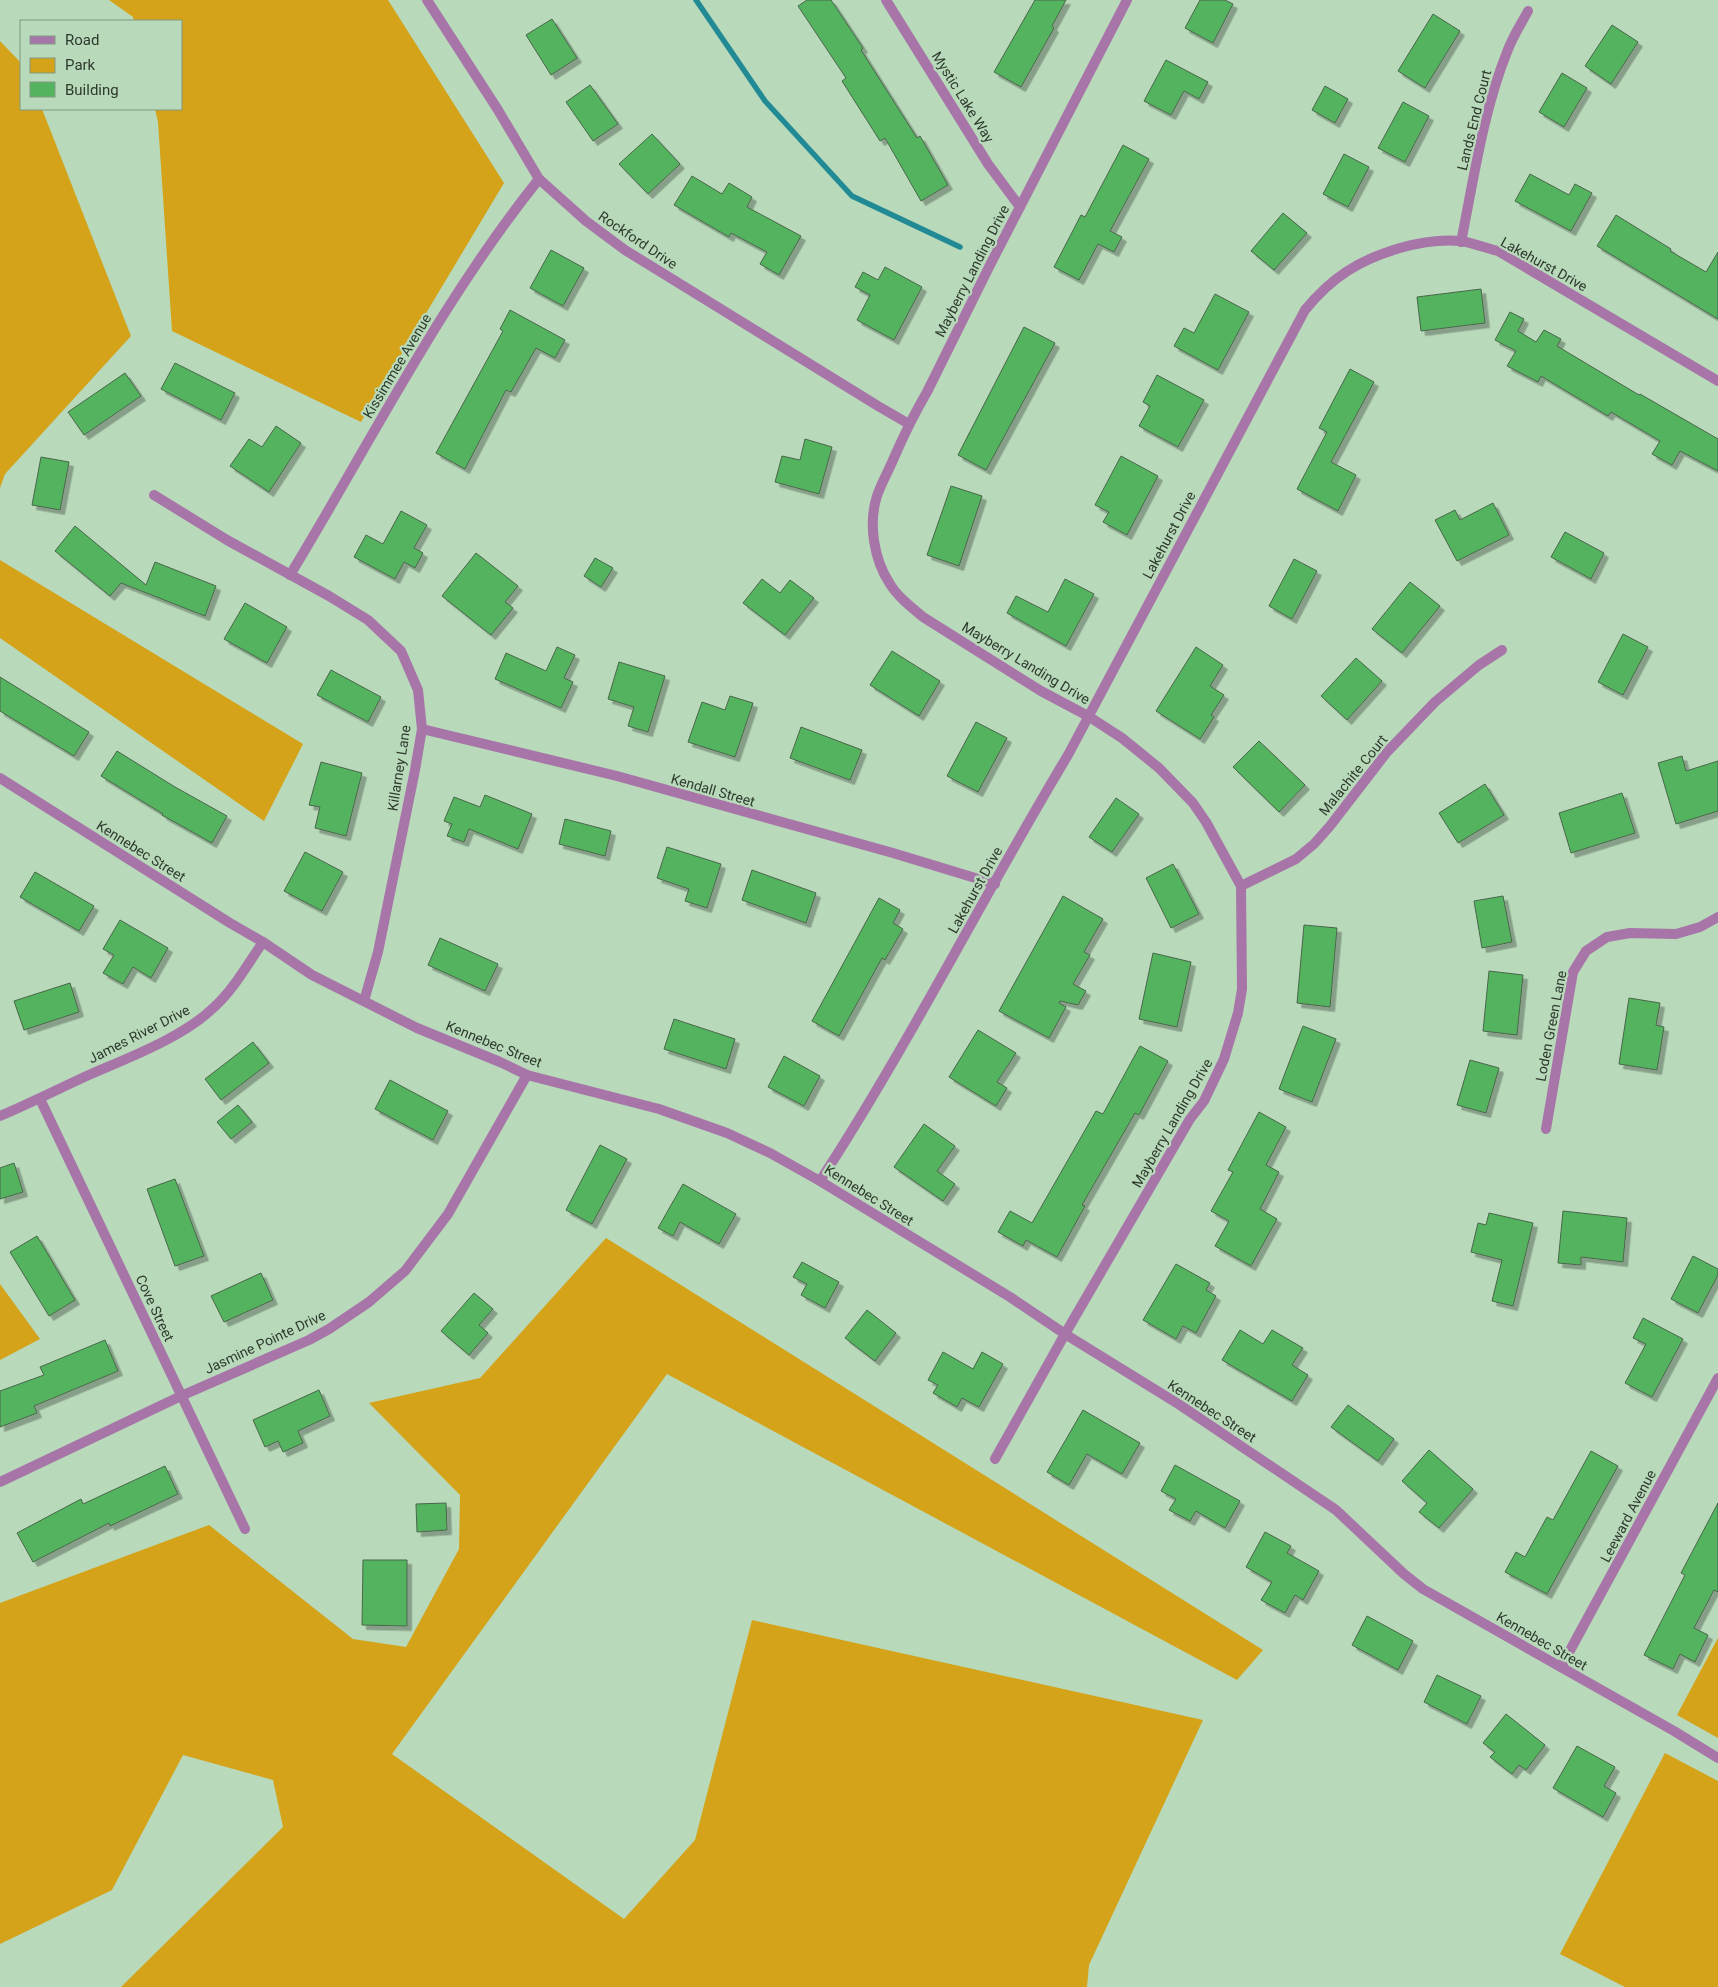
<svg xmlns="http://www.w3.org/2000/svg" width="1718" height="1987" viewBox="0 0 1718 1987" font-family="Roboto,sans-serif">
<style>
.green{fill:#d4a319}
.lines{fill:none;stroke-linecap:round;stroke-linejoin:round}
.stream{stroke:#228a95;stroke-width:5.5}
.building{fill:#53b35e;stroke:#49664a;filter:url(#shadow)}
.minor{stroke:#a775a8;stroke-width:10}
.labels{text-anchor:middle;dominant-baseline:central;stroke-width:4.5;stroke-linejoin:round;paint-order:stroke}
.street-label{font-size:14px;fill:#2d3a2d;stroke:#b8d9ba}
</style>
<defs>
<filter id="shadow"><feDropShadow dx="4.5" dy="4.5" stdDeviation="0" flood-color="#0004"/></filter>
</defs>
<rect width="100%" height="100%" fill="#b8d9ba"/>
<g class="green">
<polygon points="109,0 388,0 504,183 361,422 172,331 158,122 155,109 181,109 181,21 134,21 133,17"/>
<polygon points="0,41 21,63 21,109 42,109 131,336 5,474 0,488"/>
<polygon points="0,560 303,744 264,821 0,638"/>
<polygon points="606,1238 1263,1650 1237,1680 667,1374 392,1754 624,1919 695,1840 752,1620 1203,1720 1089,1965 1087,1987 121,1987 283,1827 273,1780 183,1755 112,1890 0,1944 0,1603 209,1525 353,1639 406,1647 459,1549 460,1495 369,1403 480,1378"/>
<polygon points="0,1284 40,1339 0,1360"/>
<polygon points="1718,1638 1718,1738 1677,1715"/>
<polygon points="1665,1753 1718,1781 1718,1987 1625,1987 1560,1954"/>
</g>
<g class="lines">
<polyline class="stream" points="696,0 765,101 852,196 960,247"/>
</g>
<g class="building">
<polygon points="807,0 831,0 863,48 861,50 917,138 920,136 948,185 921,201 885,138 880,141 842,81 846,78 798,6"/>
<polygon points="1035,0 1066,0 1052,26 1054,28 1021,87 994,72"/>
<polygon points="1200,0 1225,0 1233,4 1213,43 1185,28"/>
<polygon points="1433,14 1460,31 1425,88 1398,71"/>
<polygon points="552,19 577,58 551,75 526,35"/>
<polygon points="1612,25 1638,42 1611,84 1585,66"/>
<polygon points="1166,60 1208,82 1199,99 1184,91 1171,115 1144,101"/>
<polygon points="1562,73 1587,88 1564,127 1539,112"/>
<polygon points="590,85 618,124 593,141 566,102"/>
<polygon points="1325,86 1348,99 1335,123 1312,110"/>
<polygon points="1403,102 1429,116 1405,162 1378,148"/>
<polygon points="652,134 680,164 648,194 619,164"/>
<polygon points="1123,145 1149,159 1110,231 1122,237 1114,252 1098,244 1079,280 1054,267 1081,215 1085,217"/>
<polygon points="1344,154 1369,167 1348,207 1323,194"/>
<polygon points="1530,174 1569,195 1575,184 1592,193 1571,231 1515,201"/>
<polygon points="692,176 722,194 729,183 752,197 747,207 801,236 779,275 760,264 767,252 731,233 729,237 674,205"/>
<polygon points="1283,213 1307,233 1274,270 1251,251"/>
<polygon points="1616,215 1671,249 1670,251 1706,272 1718,252 1718,319 1597,246"/>
<polygon points="551,250 584,268 563,306 530,288"/>
<polygon points="885,267 922,287 894,340 857,320 870,295 855,287 863,272 878,280"/>
<polygon points="1481,289 1485,323 1421,331 1417,297"/>
<polygon points="1215,294 1249,312 1218,370 1174,346 1184,328 1194,333"/>
<polygon points="510,310 565,340 555,358 536,348 511,392 506,390 465,469 436,453 503,331 500,329"/>
<polygon points="1510,312 1524,319 1518,331 1536,342 1544,330 1561,339 1557,346 1639,395 1640,394 1718,439 1718,471 1680,451 1672,465 1652,454 1660,441 1611,412 1608,416 1541,376 1538,382 1507,366 1516,351 1495,340"/>
<polygon points="1024,327 1055,343 986,470 958,455"/>
<polygon points="175,363 235,393 221,420 161,389"/>
<polygon points="1350,369 1374,382 1331,462 1356,475 1338,511 1297,489 1327,432 1319,428"/>
<polygon points="125,373 141,396 84,435 68,412"/>
<polygon points="1157,375 1204,400 1178,447 1139,426 1150,406 1143,402"/>
<polygon points="276,426 301,443 269,492 230,466 249,439 262,447"/>
<polygon points="805,439 832,447 819,494 775,482 782,456 800,460"/>
<polygon points="1121,456 1158,476 1127,535 1103,522 1109,512 1095,505"/>
<polygon points="41,457 69,462 60,510 32,505"/>
<polygon points="951,486 982,496 959,566 927,555"/>
<polygon points="1493,503 1509,535 1457,561 1435,520 1455,510 1460,520"/>
<polygon points="401,511 427,525 414,548 423,553 415,568 404,562 395,579 354,557 366,535 383,544"/>
<polygon points="75,526 146,585 155,562 216,586 205,616 121,583 110,596 55,551"/>
<polygon points="1565,532 1604,553 1591,579 1551,557"/>
<polygon points="476,553 518,586 505,602 513,608 491,635 442,596"/>
<polygon points="595,558 613,568 601,587 584,576"/>
<polygon points="1294,559 1317,571 1292,619 1269,606"/>
<polygon points="762,579 780,593 790,580 814,598 785,635 743,603"/>
<polygon points="1065,579 1094,594 1066,646 1007,613 1016,596 1048,612"/>
<polygon points="1410,582 1440,606 1402,653 1372,629"/>
<polygon points="245,603 287,627 267,663 224,639"/>
<polygon points="1623,634 1648,647 1623,695 1598,682"/>
<polygon points="557,647 575,655 564,678 573,682 561,708 495,679 506,653 546,671"/>
<polygon points="1196,647 1223,665 1210,686 1224,695 1211,715 1214,717 1200,739 1156,711"/>
<polygon points="892,651 940,681 919,716 870,685"/>
<polygon points="1356,658 1382,681 1347,720 1321,696"/>
<polygon points="619,662 665,676 648,732 628,726 634,707 608,699"/>
<polygon points="331,670 381,697 368,722 317,695"/>
<polygon points="0,677 89,732 74,756 0,711"/>
<polygon points="730,696 753,703 735,757 688,742 702,702 725,710"/>
<polygon points="976,722 1007,738 978,792 947,776"/>
<polygon points="801,727 862,750 850,780 790,758"/>
<polygon points="1259,741 1305,785 1279,812 1233,767"/>
<polygon points="117,751 175,787 227,816 212,843 162,815 163,814 101,776"/>
<polygon points="1682,756 1686,771 1718,761 1718,811 1676,824 1658,763"/>
<polygon points="321,762 362,773 346,836 315,828 320,807 309,805"/>
<polygon points="1485,784 1504,815 1458,843 1439,813"/>
<polygon points="1622,793 1635,833 1571,853 1559,813"/>
<polygon points="485,795 532,814 518,849 469,829 464,842 447,836 452,824 444,821 454,797 480,807"/>
<polygon points="1116,798 1139,814 1112,852 1089,837"/>
<polygon points="565,819 611,831 605,856 559,844"/>
<polygon points="667,847 721,864 707,908 685,901 689,889 657,878"/>
<polygon points="305,852 343,872 322,911 284,891"/>
<polygon points="1173,864 1199,914 1171,928 1146,878"/>
<polygon points="752,870 816,893 806,923 742,900"/>
<polygon points="35,872 94,906 79,931 20,897"/>
<polygon points="1063,896 1103,919 1084,952 1090,955 1073,984 1086,991 1078,1005 1060,1001 1059,1003 1066,1007 1049,1038 999,1011"/>
<polygon points="1503,896 1512,942 1482,948 1474,901"/>
<polygon points="879,898 900,910 893,923 903,929 885,960 882,958 839,1036 812,1021"/>
<polygon points="120,920 168,948 151,978 133,967 123,984 103,973 114,955 103,949"/>
<polygon points="1304,925 1337,928 1330,1007 1297,1003"/>
<polygon points="440,938 498,964 485,991 428,965"/>
<polygon points="1153,953 1191,962 1177,1027 1139,1019"/>
<polygon points="1489,971 1523,975 1517,1035 1483,1031"/>
<polygon points="70,983 79,1012 24,1030 14,1001"/>
<polygon points="1629,998 1660,1003 1656,1025 1664,1027 1657,1070 1619,1064"/>
<polygon points="674,1019 735,1039 726,1069 664,1049"/>
<polygon points="1303,1026 1336,1039 1312,1102 1279,1089"/>
<polygon points="978,1030 1016,1053 997,1082 1007,1088 996,1106 949,1077"/>
<polygon points="253,1042 269,1063 221,1100 205,1079"/>
<polygon points="1140,1046 1168,1061 1139,1115 1135,1113 1082,1205 1085,1206 1057,1257 1026,1240 1023,1246 998,1232 1010,1211 1032,1223 1096,1111 1103,1114"/>
<polygon points="784,1056 820,1076 804,1106 768,1087"/>
<polygon points="1470,1060 1499,1068 1486,1113 1457,1105"/>
<polygon points="390,1080 448,1111 433,1140 375,1109"/>
<polygon points="238,1105 252,1122 231,1139 217,1122"/>
<polygon points="1259,1112 1286,1127 1266,1165 1279,1172 1260,1209 1277,1219 1251,1266 1215,1246 1229,1221 1211,1211 1233,1172 1228,1170"/>
<polygon points="924,1124 955,1146 937,1171 955,1184 943,1201 894,1167"/>
<polygon points="600,1145 627,1159 592,1224 566,1210"/>
<polygon points="14,1163 23,1192 0,1199 0,1168"/>
<polygon points="175,1179 204,1256 175,1266 147,1189"/>
<polygon points="683,1184 736,1214 719,1244 680,1222 673,1236 658,1228"/>
<polygon points="1563,1211 1627,1218 1623,1262 1581,1257 1581,1265 1558,1263"/>
<polygon points="1489,1213 1533,1223 1513,1306 1492,1301 1502,1260 1471,1252 1478,1223 1486,1225"/>
<polygon points="37,1236 75,1300 49,1316 10,1252"/>
<polygon points="1693,1256 1718,1269 1718,1275 1698,1313 1671,1299"/>
<polygon points="802,1262 839,1282 825,1308 801,1295 807,1284 793,1277"/>
<polygon points="1176,1264 1210,1283 1206,1290 1216,1296 1196,1333 1183,1326 1176,1339 1143,1320"/>
<polygon points="261,1273 273,1300 224,1322 211,1296"/>
<polygon points="474,1293 493,1309 479,1325 488,1333 469,1355 441,1331"/>
<polygon points="867,1310 896,1333 875,1361 845,1338"/>
<polygon points="1643,1318 1683,1339 1652,1397 1625,1383 1646,1344 1633,1338"/>
<polygon points="1240,1330 1263,1344 1272,1330 1303,1348 1292,1365 1308,1375 1292,1401 1222,1360"/>
<polygon points="105,1340 118,1371 34,1406 37,1413 0,1427 0,1391 44,1375 40,1367"/>
<polygon points="943,1352 973,1369 982,1352 1003,1364 979,1407 962,1398 957,1407 933,1393 938,1385 928,1380"/>
<polygon points="319,1390 330,1416 298,1431 303,1443 283,1452 278,1441 265,1447 253,1420"/>
<polygon points="1348,1405 1394,1439 1378,1461 1331,1427"/>
<polygon points="1083,1410 1140,1443 1122,1474 1087,1454 1069,1485 1047,1472"/>
<polygon points="1429,1450 1473,1489 1439,1528 1419,1512 1427,1503 1402,1481"/>
<polygon points="1591,1451 1618,1466 1547,1594 1505,1572 1516,1552 1525,1557 1547,1517 1553,1520"/>
<polygon points="1175,1465 1240,1501 1225,1528 1196,1511 1190,1521 1169,1510 1176,1499 1161,1491"/>
<polygon points="165,1466 178,1494 110,1526 109,1523 33,1562 17,1533 81,1499 83,1504"/>
<polygon points="446,1503 447,1530 417,1532 416,1504"/>
<polygon points="1718,1503 1718,1592 1714,1590 1694,1628 1708,1635 1695,1662 1680,1654 1673,1669 1644,1655 1685,1575 1681,1573"/>
<polygon points="1265,1532 1291,1546 1287,1553 1319,1571 1303,1600 1295,1595 1285,1613 1261,1600 1272,1582 1246,1567"/>
<polygon points="363,1560 407,1560 407,1626 362,1625"/>
<polygon points="1367,1616 1413,1641 1398,1670 1352,1645"/>
<polygon points="1437,1675 1481,1696 1467,1724 1424,1702"/>
<polygon points="1506,1714 1545,1745 1526,1770 1519,1765 1512,1774 1490,1757 1495,1752 1483,1743"/>
<polygon points="1577,1746 1615,1767 1604,1786 1616,1793 1603,1817 1553,1788"/>
</g>
<g class="lines">
<g class="minor">
<polyline points="427,0 498,110 539,179 586,221 625,250 878,406 909,424"/>
<polyline points="886,0 988,164 1020,207"/>
<path d="M1461 242C1474 178 1483 112 1507 52 1512 38 1521 24 1528 11"/>
<polyline points="154,495 227,540 329,596 368,620 401,651 418,690 422,729 415,770 378,952 364,1001"/>
<path d="M290 575C371 442 441 301 539 179"/>
<polyline points="422,729 617,776 893,853 995,884"/>
<polyline points="0,778 230,923 263,942 312,975 417,1028 500,1062 527,1075 659,1109 727,1133 770,1153 820,1181 1010,1297 1065,1334 1180,1405 1336,1510 1404,1574 1423,1589 1674,1731 1718,1758"/>
<polyline points="1241,886 1296,859 1314,844 1330,826 1387,752 1435,702 1479,665 1502,650"/>
<polyline points="40,1099 245,1529"/>
<path d="M0 1116C31 1103 60 1088 91 1074 128 1058 183 1037 212 1009 233 991 247 965 263 942"/>
<polyline points="1546,1129 1573,972 1586,951 1607,937 1630,933 1676,934 1700,927 1718,917"/>
<path d="M820 1181C910 1043 983 896 1068 755L1305 310C1332 277 1359 260 1400 248 1421 242 1439 239 1461 241 1473 243 1486 248 1498 251L1718 381"/>
<path d="M995 1459 1065 1334 1190 1119 1204 1101 1224 1059 1238 1013 1242 989 1241 886 1206 822 1193 803 1159 768 1122 738 1088 716 1041 691 923 617C911 607 898 597 890 584 874 560 868 524 877 496 881 484 888 472 893 460 903 437 914 414 927 392L990 265 1127 0"/>
<polyline points="0,1482 181,1396 309,1340 329,1329 369,1302 405,1271 448,1214 527,1075"/>
<polyline points="1561,1667 1718,1378"/>
</g>
</g>
<g class="labels">
<g class="street-label">
<text transform="translate(963 97) rotate(58)">Mystic Lake Way</text>
<text transform="translate(1474 120) rotate(-76)">Lands End Court</text>
<text transform="translate(638 240) rotate(34)">Rockford Drive</text>
<text transform="translate(1544 264) rotate(29)">Lakehurst Drive</text>
<text transform="translate(972 271) rotate(-63)">Mayberry Landing Drive</text>
<text transform="translate(397 366) rotate(-59)">Kissimmee Avenue</text>
<text transform="translate(1169 535) rotate(-62)">Lakehurst Drive</text>
<text transform="translate(1026 663) rotate(31)">Mayberry Landing Drive</text>
<text transform="translate(399 768) rotate(-81)">Killarney Lane</text>
<text transform="translate(1353 775) rotate(-51)">Malachite Court</text>
<text transform="translate(713 790) rotate(16)">Kendall Street</text>
<text transform="translate(141 851) rotate(32)">Kennebec Street</text>
<text transform="translate(975 890) rotate(-61)">Lakehurst Drive</text>
<text transform="translate(1551 1026) rotate(-79)">Loden Green Lane</text>
<text transform="translate(139 1034) rotate(-27)">James River Drive</text>
<text transform="translate(494 1044) rotate(22)">Kennebec Street</text>
<text transform="translate(1172 1123) rotate(-60)">Mayberry Landing Drive</text>
<text transform="translate(869 1195) rotate(32)">Kennebec Street</text>
<text transform="translate(155 1308) rotate(65)">Cove Street</text>
<text transform="translate(265 1342) rotate(-25)">Jasmine Pointe Drive</text>
<text transform="translate(1212 1411) rotate(33)">Kennebec Street</text>
<text transform="translate(1628 1516) rotate(-62)">Leeward Avenue</text>
<text transform="translate(1542 1641) rotate(30)">Kennebec Street</text>
</g>
</g>
<rect x="20" y="20" width="162" height="90" fill="#b8d9ba" stroke="#809982"/>
<rect x="30" y="36" width="25" height="8" fill="#a775a8" stroke="#809982"/>
<text x="65" y="45" font-size="15" fill="#2d3a2d">Road</text>
<rect x="30" y="58" width="25" height="15" fill="#d4a319" stroke="#809982"/>
<text x="65" y="70" font-size="15" fill="#2d3a2d">Park</text>
<rect x="30" y="82" width="25" height="15" fill="#53b35e" stroke="#809982"/>
<text x="65" y="95" font-size="15" fill="#2d3a2d">Building</text>
</svg>
